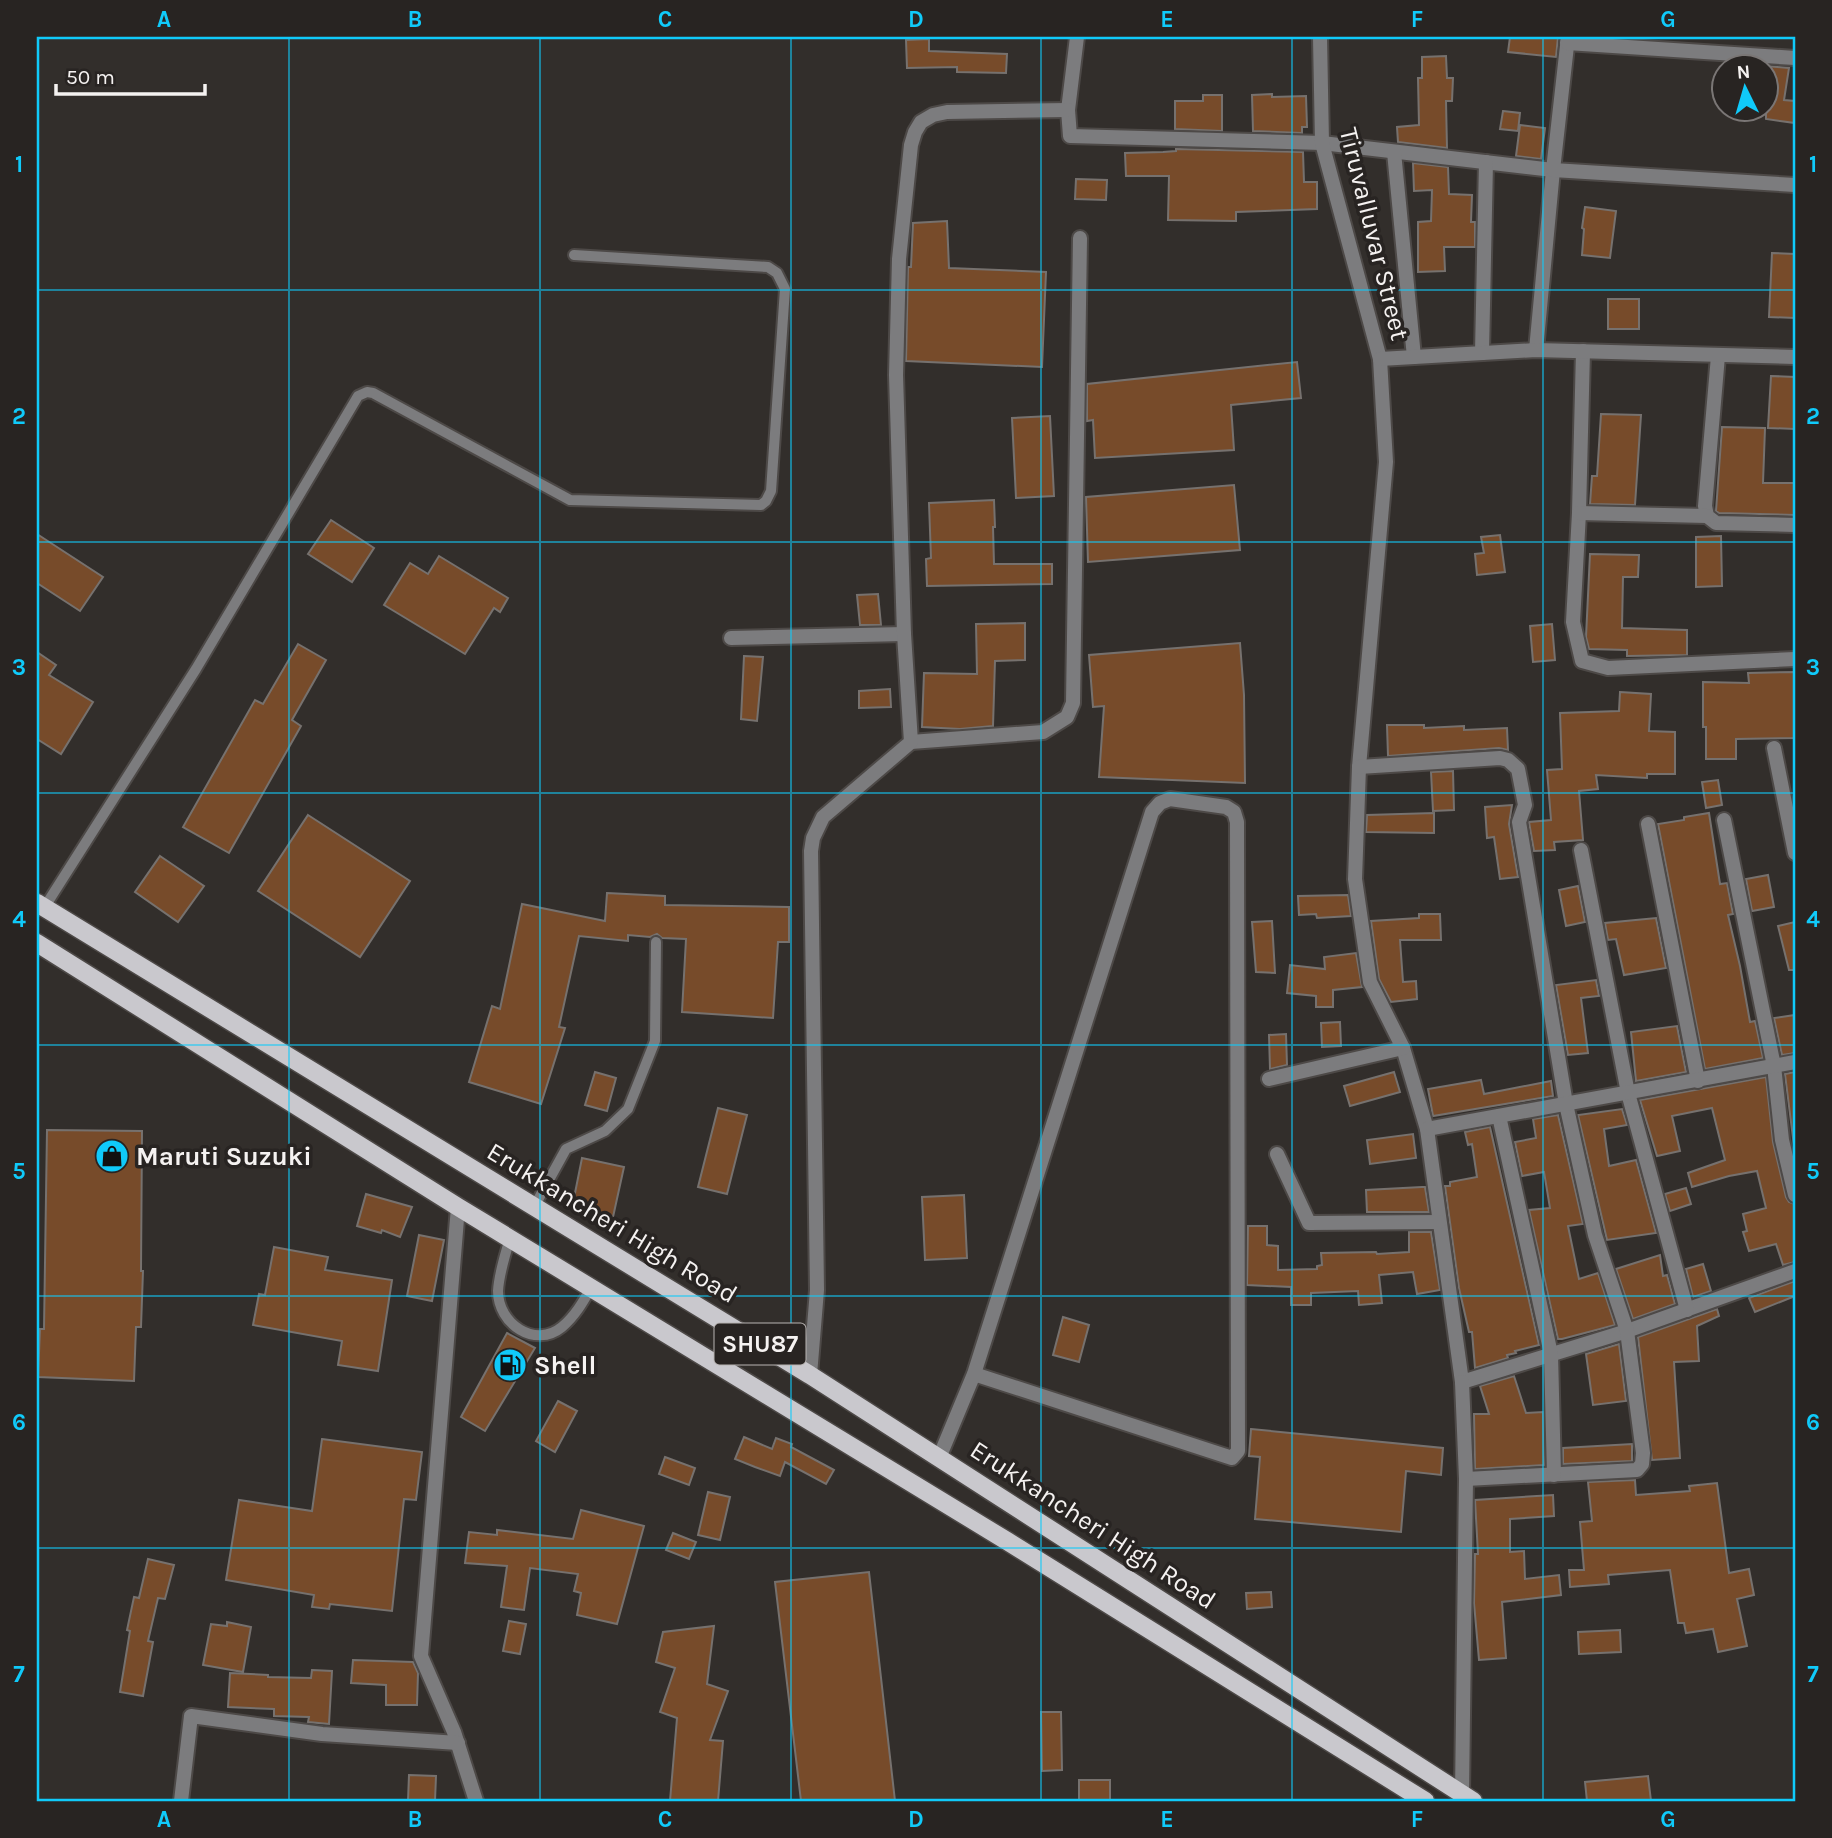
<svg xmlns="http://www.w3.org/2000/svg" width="1832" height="1838" viewBox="0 0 1832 1838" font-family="Karla,sans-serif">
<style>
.building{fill:#774b2a;stroke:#76716e;stroke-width:2}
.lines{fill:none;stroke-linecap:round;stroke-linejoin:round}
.service-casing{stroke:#4d4947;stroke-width:14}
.minor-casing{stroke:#4d4947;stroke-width:18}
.primary-casing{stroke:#4d4947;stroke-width:21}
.service{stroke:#7c7c7e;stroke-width:10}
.minor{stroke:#7c7c7e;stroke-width:14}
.primary{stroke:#c9c8cd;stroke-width:18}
.grid{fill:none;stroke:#10cafa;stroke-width:2;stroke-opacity:0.55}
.labels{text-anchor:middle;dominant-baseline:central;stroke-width:7;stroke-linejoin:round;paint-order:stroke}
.shield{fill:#282422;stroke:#b8b4b3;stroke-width:2}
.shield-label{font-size:24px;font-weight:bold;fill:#f5f2f1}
.street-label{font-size:26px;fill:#f5f2f1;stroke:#282422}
.poi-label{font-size:26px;font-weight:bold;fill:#f5f2f1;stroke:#282422;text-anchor:start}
.neatline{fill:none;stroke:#10cafa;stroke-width:2.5}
.grid-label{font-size:23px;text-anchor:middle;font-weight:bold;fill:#10cafa}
</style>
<rect width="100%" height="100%" fill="#322e2b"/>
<g class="building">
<polygon points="1510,37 1558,37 1556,57 1508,52"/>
<polygon points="929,39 929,51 1007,54 1006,73 957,72 957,67 907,68 906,40"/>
<polygon points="1446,56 1447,78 1453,78 1452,101 1446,101 1447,148 1398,142 1397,127 1419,125 1418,78 1422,78 1422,57"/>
<polygon points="1766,66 1789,68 1784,100 1795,101 1795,123 1766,119"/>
<polygon points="1272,94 1272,97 1306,96 1307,127 1302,127 1302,133 1253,131 1252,95"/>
<polygon points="1203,95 1222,95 1222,131 1175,129 1175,101 1203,101"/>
<polygon points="1503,111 1520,113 1518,131 1500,129"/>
<polygon points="1520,125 1545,128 1541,159 1516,156"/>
<polygon points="1176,149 1303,152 1304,182 1317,182 1317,209 1236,212 1236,221 1168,220 1169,176 1126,176 1125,153 1163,152 1176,151"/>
<polygon points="1413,163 1448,167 1449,194 1472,195 1471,222 1475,222 1475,247 1444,247 1445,271 1418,272 1418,222 1431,221 1432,190 1414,191"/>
<polygon points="1076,179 1107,180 1106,200 1075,199"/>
<polygon points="1585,207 1616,211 1610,258 1582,255 1584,229 1582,228"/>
<polygon points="947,221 949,268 1046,272 1042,367 906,361 908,267 911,267 913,223"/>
<polygon points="1772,253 1795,254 1795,318 1769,317"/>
<rect x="1608" y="299" width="31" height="30"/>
<polygon points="1297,362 1301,398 1231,405 1234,450 1095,458 1093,420 1087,421 1087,384"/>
<polygon points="1771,376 1795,377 1795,429 1768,428"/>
<polygon points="1601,414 1641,415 1635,505 1590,504 1592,476 1597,476"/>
<polygon points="1050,416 1054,496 1016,498 1012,418"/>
<polygon points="1722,427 1765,428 1763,483 1795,483 1795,515 1719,513 1716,511"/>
<polygon points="1234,485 1240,550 1088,562 1086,497"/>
<polygon points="994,500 995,527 993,527 994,564 1052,564 1052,584 927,586 926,559 931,558 929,503"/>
<polygon points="331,520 374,548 352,582 308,554"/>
<polygon points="37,534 103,577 80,611 37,583"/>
<polygon points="1500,535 1505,572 1477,575 1475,554 1484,553 1481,537"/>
<polygon points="1721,536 1722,586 1696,587 1696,537"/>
<polygon points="1590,554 1639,555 1638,577 1623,577 1622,628 1687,630 1687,655 1627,656 1627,650 1589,649 1586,637"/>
<polygon points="439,556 508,598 500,612 494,608 465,654 384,605 410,563 428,574"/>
<polygon points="878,594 881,625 860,625 857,595"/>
<polygon points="1025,623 1025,660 995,661 993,726 960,729 922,727 924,673 977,674 976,624"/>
<polygon points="1552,624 1555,660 1533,662 1530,626"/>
<polygon points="1240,643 1244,695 1245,783 1099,777 1104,706 1093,707 1089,655"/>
<polygon points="298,644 326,660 292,720 301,726 229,853 183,827 255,700 263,704"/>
<polygon points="37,652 56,665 49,675 93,702 61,754 37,739"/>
<polygon points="744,656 763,657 757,721 741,719"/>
<polygon points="1795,672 1795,738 1736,739 1736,759 1706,759 1706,727 1703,727 1703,682 1749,683 1748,673"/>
<polygon points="890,689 891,707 859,708 859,691"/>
<polygon points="1620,692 1651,694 1649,731 1675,732 1675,774 1647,774 1647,778 1596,775 1598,789 1579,791 1583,840 1554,842 1555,850 1534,851 1529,822 1551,820 1547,770 1562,769 1560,713 1619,711"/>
<polygon points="1387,725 1424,725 1424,728 1464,726 1464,730 1507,728 1508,750 1499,748 1388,756"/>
<polygon points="1453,771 1454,810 1433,811 1431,772"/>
<polygon points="1718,780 1722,805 1706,808 1702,782"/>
<polygon points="1512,805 1509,824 1518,877 1500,879 1494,837 1487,838 1485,807"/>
<polygon points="1434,813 1434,833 1366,832 1367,815"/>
<polygon points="1709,813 1720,884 1727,883 1733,914 1728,915 1740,966 1750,1022 1755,1021 1763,1058 1705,1069 1658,824 1684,820 1684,817"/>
<polygon points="308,815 410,881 360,957 258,891"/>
<polygon points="160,856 204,886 178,922 135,892"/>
<polygon points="1768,875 1774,907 1752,911 1746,879"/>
<polygon points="1578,886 1585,922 1566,926 1559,890"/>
<polygon points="607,893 665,896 665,905 789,907 789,942 778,942 773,1018 682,1012 686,939 662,938 657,934 650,937 628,935 628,941 579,936 559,1027 565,1028 541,1104 469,1082 492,1006 500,1009 522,904 605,921"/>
<polygon points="1348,895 1351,916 1317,918 1316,914 1299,915 1298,896"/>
<polygon points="1419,914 1440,914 1441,940 1400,940 1403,982 1416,981 1417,999 1391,1002 1379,979 1371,921 1419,918"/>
<polygon points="1656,918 1666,968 1624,975 1616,939 1608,940 1605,923"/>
<polygon points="1272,921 1275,973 1256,972 1252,922"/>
<polygon points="1795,922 1795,970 1789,970 1778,926"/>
<polygon points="1356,953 1362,987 1333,990 1333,1007 1316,1007 1316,996 1287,993 1290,965 1325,969 1324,957"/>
<polygon points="1596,980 1599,996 1581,998 1588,1053 1568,1055 1556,985"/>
<polygon points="1795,1015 1795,1053 1782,1055 1774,1018"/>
<polygon points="1340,1022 1341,1046 1322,1047 1321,1023"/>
<polygon points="1677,1026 1686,1072 1636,1081 1631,1032"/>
<polygon points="1286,1034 1287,1065 1270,1069 1269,1035"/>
<polygon points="595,1072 616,1078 607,1111 585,1105"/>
<polygon points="1394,1072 1400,1092 1350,1106 1344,1086"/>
<polygon points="1795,1072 1795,1154 1785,1074"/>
<polygon points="1766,1077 1773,1142 1786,1197 1789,1202 1795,1204 1795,1262 1783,1265 1776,1244 1749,1251 1743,1232 1747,1231 1743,1214 1766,1208 1757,1171 1729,1176 1692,1187 1688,1173 1725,1160 1712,1108 1672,1116 1680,1151 1657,1156 1640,1100"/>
<polygon points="1481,1080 1484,1094 1551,1081 1553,1096 1433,1116 1428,1089"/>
<polygon points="718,1108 747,1115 727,1194 698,1187"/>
<polygon points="1622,1109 1627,1125 1604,1129 1609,1166 1636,1160 1656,1233 1607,1240 1578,1115"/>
<polygon points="1558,1115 1583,1224 1568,1226 1579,1279 1598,1273 1615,1325 1562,1339 1558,1339 1529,1210 1550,1208 1544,1172 1522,1176 1515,1142 1536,1138 1533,1119"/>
<polygon points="1490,1127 1539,1345 1515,1351 1516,1353 1507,1355 1508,1358 1475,1368 1472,1332 1469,1332 1459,1288 1445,1186 1450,1186 1450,1182 1477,1177 1472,1144 1468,1145 1465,1132"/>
<polygon points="47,1130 142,1131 141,1271 143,1271 141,1327 136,1327 134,1381 38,1377 40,1329 44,1329"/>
<polygon points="1413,1134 1416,1158 1370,1164 1367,1140"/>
<polygon points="582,1158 624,1167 613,1217 572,1208"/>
<polygon points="1422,1187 1425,1187 1429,1212 1367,1212 1366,1190"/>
<polygon points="1686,1188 1691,1204 1670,1211 1665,1194"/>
<polygon points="366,1194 412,1207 400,1237 382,1230 381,1233 357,1226"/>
<polygon points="964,1195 967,1258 925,1260 922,1197"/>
<polygon points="1248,1226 1267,1226 1267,1245 1278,1246 1278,1270 1317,1269 1317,1266 1322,1265 1321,1253 1376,1252 1377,1254 1409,1252 1409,1232 1431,1232 1440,1290 1417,1294 1413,1272 1379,1275 1382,1303 1359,1305 1358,1291 1311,1293 1311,1305 1291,1305 1291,1287 1247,1285"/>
<polygon points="419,1235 444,1240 432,1301 407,1296"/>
<polygon points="274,1247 328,1257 325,1270 392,1280 378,1371 338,1365 342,1341 253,1325 259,1294 265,1295"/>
<polygon points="1660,1255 1663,1276 1667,1275 1675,1304 1633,1319 1616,1269"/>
<polygon points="1703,1264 1711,1291 1693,1297 1686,1269"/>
<polygon points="1795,1281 1795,1296 1755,1312 1749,1298"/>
<polygon points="1717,1309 1719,1316 1697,1326 1699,1361 1674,1362 1680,1458 1652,1460 1638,1337"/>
<polygon points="1063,1317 1089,1325 1079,1362 1053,1355"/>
<polygon points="507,1333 535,1348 485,1431 461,1417"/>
<polygon points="1619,1344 1626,1401 1593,1405 1586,1354"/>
<polygon points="1514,1376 1526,1413 1543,1412 1544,1465 1475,1469 1474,1414 1489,1414 1480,1386"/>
<polygon points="558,1401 577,1411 555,1452 536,1441"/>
<polygon points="1251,1429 1443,1448 1441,1475 1406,1471 1401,1532 1255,1519 1260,1457 1249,1456"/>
<polygon points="744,1437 772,1449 776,1438 792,1444 791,1447 834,1470 826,1484 785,1462 780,1476 755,1467 735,1459"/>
<polygon points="322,1439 422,1452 416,1500 404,1499 392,1611 330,1604 329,1609 312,1607 314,1595 226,1580 239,1500 312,1511"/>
<polygon points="1632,1444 1632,1461 1563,1464 1563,1448"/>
<polygon points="665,1457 695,1468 689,1485 659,1474"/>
<polygon points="1635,1480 1636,1495 1690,1491 1689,1486 1717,1483 1729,1573 1749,1569 1754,1595 1737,1599 1747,1646 1718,1652 1713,1629 1686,1633 1684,1623 1678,1623 1670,1570 1608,1575 1609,1584 1570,1587 1569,1570 1584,1570 1580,1522 1592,1521 1588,1482"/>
<polygon points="708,1492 730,1497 720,1540 698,1535"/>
<polygon points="1553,1495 1554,1516 1510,1519 1510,1552 1524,1551 1525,1579 1559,1575 1561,1595 1502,1602 1506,1658 1479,1660 1474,1603 1475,1554 1478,1554 1475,1500"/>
<polygon points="581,1510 644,1526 617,1624 577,1615 581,1593 574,1591 578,1574 530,1568 524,1610 501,1607 507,1566 465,1563 469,1532 497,1535 497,1530 573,1539"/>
<polygon points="673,1533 696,1542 689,1559 666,1550"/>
<polygon points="148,1559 174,1565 165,1599 158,1598 148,1641 153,1642 143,1696 120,1692 130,1631 127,1630 134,1597 139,1598"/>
<polygon points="869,1572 895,1801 801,1801 775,1582"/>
<polygon points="1271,1592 1272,1607 1247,1609 1246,1593"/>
<polygon points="509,1621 526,1624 520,1654 503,1651"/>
<polygon points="227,1622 251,1627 243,1672 203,1665 211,1624 227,1626"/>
<polygon points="714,1626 707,1684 728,1691 710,1740 723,1741 718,1801 670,1801 677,1718 660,1712 675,1668 656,1662 663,1632"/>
<polygon points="1620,1630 1621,1652 1579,1654 1578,1632"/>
<polygon points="353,1660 413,1662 418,1673 417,1705 386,1705 386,1685 351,1683"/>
<polygon points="312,1670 332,1671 329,1724 308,1722 309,1717 274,1716 274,1709 228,1707 230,1673 268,1675 268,1677 311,1678"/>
<polygon points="1041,1712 1061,1712 1062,1770 1042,1771"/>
<polygon points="409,1775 436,1776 435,1801 408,1801"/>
<polygon points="1648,1776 1651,1801 1587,1801 1585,1782"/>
<rect x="1079" y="1780" width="31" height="21"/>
</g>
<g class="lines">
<defs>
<g id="service">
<polyline points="44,908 196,669 358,396 367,392 373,393 570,500 761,505 766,501 771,491 785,289 777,273 768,267 574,255"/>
<polyline points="534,1207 566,1149 605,1131 628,1109 655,1041 656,942"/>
<path d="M510 1238C505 1256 499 1273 498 1291 498 1324 535 1349 562 1327 575 1316 583 1302 591 1288"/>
</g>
<g id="minor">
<polyline points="1077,37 1068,110 1070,136 1322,143 1553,170 1536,350"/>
<polyline points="1320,37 1322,143 1380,359 1386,462 1359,767 1355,879 1370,982 1403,1048 1427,1129 1462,1382 1627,1331 1795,1271"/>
<polyline points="1568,37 1553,170 1795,185"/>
<polyline points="1567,43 1795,58"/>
<polyline points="1394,152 1414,357"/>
<polyline points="1583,351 1579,513 1573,622 1582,661 1608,668 1795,659"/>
<polyline points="1482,353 1486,162"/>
<polyline points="1718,356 1705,506 1707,516 1716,523 1795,525"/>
<polyline points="1380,359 1536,350 1795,357"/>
<polyline points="1579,513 1707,516"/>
<polyline points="731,638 904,634"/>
<polyline points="911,742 1043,732 1067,717 1073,703 1080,238"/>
<polyline points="1774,748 1795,853"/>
<polyline points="1359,767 1500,758 1508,760 1518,769 1525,805 1519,822 1566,1104 1595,1235 1627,1331 1643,1453 1642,1464 1637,1470 1466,1479"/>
<polyline points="1724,820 1774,1066 1782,1140 1795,1195"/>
<polyline points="1648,824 1698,1081"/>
<polyline points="1581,850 1628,1093 1687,1310"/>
<polyline points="1269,1079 1403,1048"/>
<polyline points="1499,1116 1551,1354 1554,1475"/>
<polyline points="1427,1129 1795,1062"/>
<polyline points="1277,1154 1309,1223 1439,1222"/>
<polyline points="458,1207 421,1656 454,1732 476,1801"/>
<polyline points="810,1375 817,1290 811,851 813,838 823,817 911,742 904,634 896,375 899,259 911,145 915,132 921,122 933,115 947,112 1068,110"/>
<polyline points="1462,1382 1466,1479 1462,1795"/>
<polyline points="939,1458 974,1374 1152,812 1160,803 1170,799 1226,807 1234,812 1237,822 1238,1451 1232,1458 974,1374"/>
<polyline points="181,1801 191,1716 322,1734 458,1743"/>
</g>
<g id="primary">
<polyline points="37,903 810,1375 1473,1801"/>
<polyline points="37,943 458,1207 1007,1541 1425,1801"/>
</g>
</defs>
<use href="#service" class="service-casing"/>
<use href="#minor" class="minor-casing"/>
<use href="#primary" class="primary-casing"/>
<use href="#service" class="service"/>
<use href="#minor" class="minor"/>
<use href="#primary" class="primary"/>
</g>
<path class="grid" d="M289 37V1801M540 37V1801M791 37V1801M1041 37V1801M1292 37V1801M1543 37V1801M37 290H1795M37 542H1795M37 793H1795M37 1045H1795M37 1296H1795M37 1548H1795"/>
<defs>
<symbol id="shop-disc" viewBox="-11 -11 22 22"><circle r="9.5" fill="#10cafa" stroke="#282422"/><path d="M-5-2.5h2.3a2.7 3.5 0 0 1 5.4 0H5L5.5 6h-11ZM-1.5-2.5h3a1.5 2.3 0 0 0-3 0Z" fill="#111"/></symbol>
<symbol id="fuel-disc" viewBox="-11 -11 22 22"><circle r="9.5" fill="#10cafa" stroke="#282422"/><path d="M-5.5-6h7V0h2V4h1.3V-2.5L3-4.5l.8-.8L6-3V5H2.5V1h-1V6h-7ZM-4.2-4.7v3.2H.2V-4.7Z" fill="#111"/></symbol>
</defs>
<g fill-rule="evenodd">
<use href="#shop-disc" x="93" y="1137" width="38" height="38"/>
<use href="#fuel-disc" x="491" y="1346" width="38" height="38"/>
</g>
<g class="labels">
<rect class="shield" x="714.5" y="1323.5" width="91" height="41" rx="5"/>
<g class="shield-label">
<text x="760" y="1344">SHU87</text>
</g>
<g class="street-label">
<text transform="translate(1374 234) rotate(76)">Tiruvalluvar Street</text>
<text transform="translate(612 1223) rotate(31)">Erukkancheri High Road</text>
<text transform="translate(1093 1525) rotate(33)">Erukkancheri High Road</text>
</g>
<g class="poi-label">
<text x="136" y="1156">Maruti Suzuki</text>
<text x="534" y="1365">Shell</text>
</g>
</g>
<rect width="1832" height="1838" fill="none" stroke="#282422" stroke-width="77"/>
<g transform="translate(1745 88) rotate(355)"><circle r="33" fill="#282422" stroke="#7a7675" stroke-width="2"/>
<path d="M0-5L12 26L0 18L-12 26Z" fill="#10cafa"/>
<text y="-10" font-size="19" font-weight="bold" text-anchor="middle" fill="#f5f2f1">N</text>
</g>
<path d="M56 84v10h149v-10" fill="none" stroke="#f5f2f1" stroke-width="3.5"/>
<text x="66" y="84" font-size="21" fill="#f5f2f1" stroke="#282422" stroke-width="5" paint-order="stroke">50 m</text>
<rect x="38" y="38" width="1756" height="1762" class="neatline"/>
<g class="grid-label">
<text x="164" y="27">A</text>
<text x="415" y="27">B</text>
<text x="665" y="27">C</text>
<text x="916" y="27">D</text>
<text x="1167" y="27">E</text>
<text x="1417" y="27">F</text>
<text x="1668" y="27">G</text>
<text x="19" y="172">1</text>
<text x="1813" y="172">1</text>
<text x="19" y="424">2</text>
<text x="1813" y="424">2</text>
<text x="19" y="675">3</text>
<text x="1813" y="675">3</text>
<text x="19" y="927">4</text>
<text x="1813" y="927">4</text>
<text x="19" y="1179">5</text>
<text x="1813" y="1179">5</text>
<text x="19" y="1430">6</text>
<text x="1813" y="1430">6</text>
<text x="19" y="1682">7</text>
<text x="1813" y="1682">7</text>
<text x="164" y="1827">A</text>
<text x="415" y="1827">B</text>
<text x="665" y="1827">C</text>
<text x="916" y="1827">D</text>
<text x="1167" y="1827">E</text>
<text x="1417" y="1827">F</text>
<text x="1668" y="1827">G</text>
</g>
</svg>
